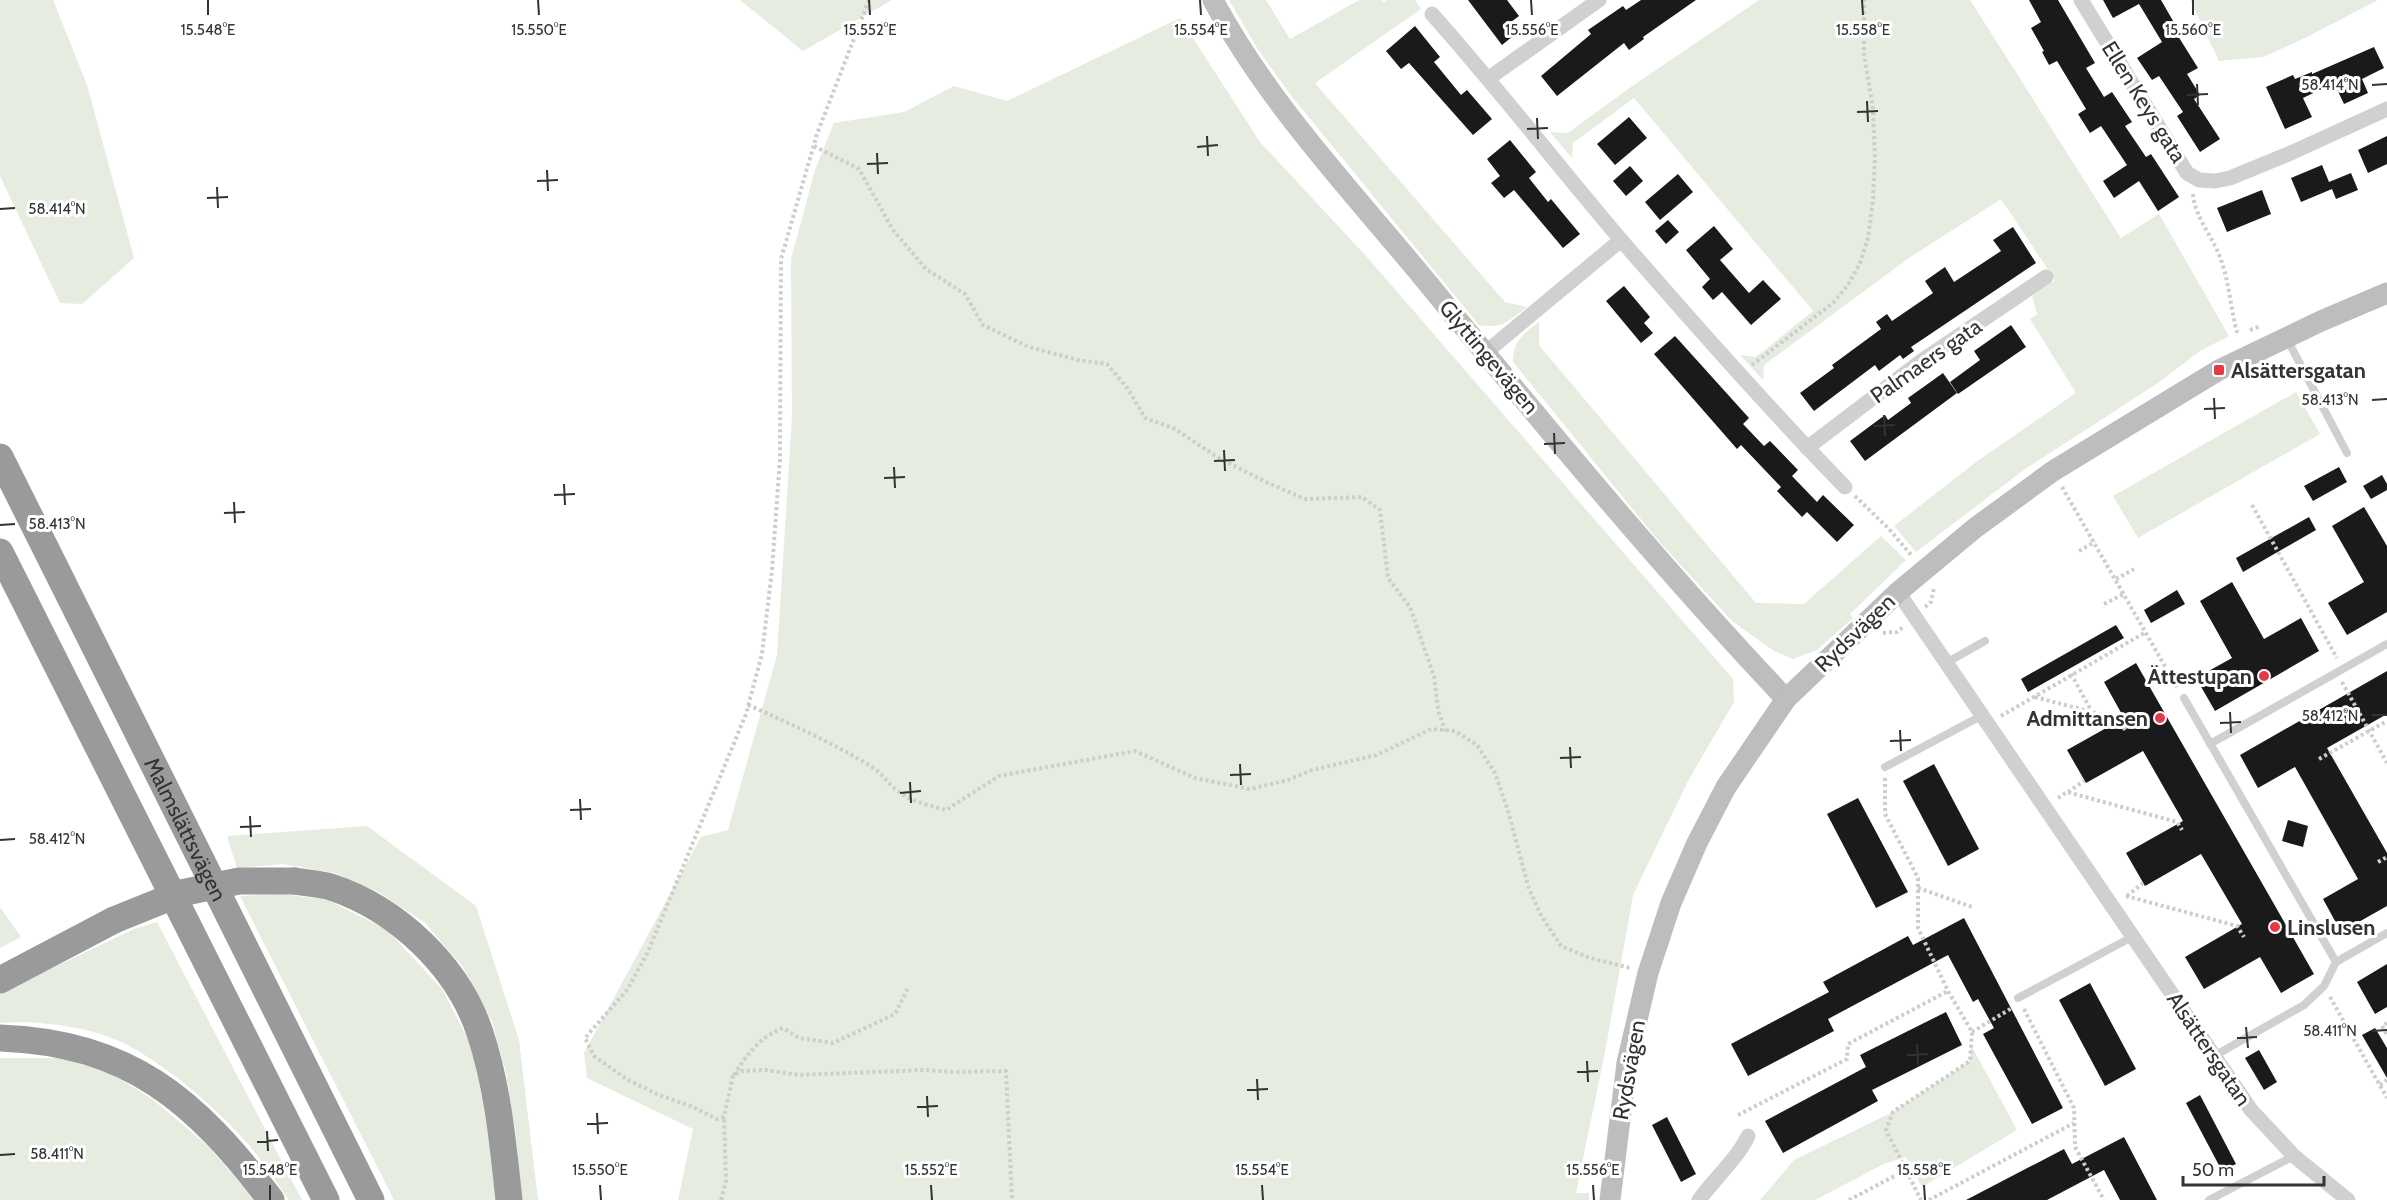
<svg xmlns="http://www.w3.org/2000/svg" width="2387" height="1200" viewBox="0 0 2387 1200" font-family="Cabin,sans-serif">
<style>
.green{fill:#e6ecdf}
.building{fill:#1a1a1a}
.lines{fill:none;stroke-linecap:round;stroke-linejoin:round}
.path{stroke:#cdcdcd;stroke-width:4;stroke-dasharray:3 3;stroke-linecap:butt}
.lane{stroke:#d0d0d0;stroke-width:8}
.street{stroke:#d0d0d0;stroke-width:15}
.secondary{stroke:#bdbdbd;stroke-width:21}
.highway{stroke:#9a9a9a;stroke-width:27}
.highway-bridge{stroke:#9a9a9a;stroke-width:27}
.ticks{fill:none;stroke:#333;stroke-width:2}
.poi-dot{fill:#e63946;stroke:#fff;stroke-width:2}
.labels{text-anchor:middle;dominant-baseline:central;stroke-width:6;stroke-linejoin:round;paint-order:stroke}
.street-label{font-size:22px;fill:#333;stroke:#fff}
.poi-label{font-size:22px;font-weight:bold;fill:#333;stroke:#fff;text-anchor:start}
.ticks-label{font-size:15px;text-anchor:middle;fill:#333;stroke:#fff;stroke-width:6;stroke-linejoin:round;paint-order:stroke}
</style>
<rect width="100%" height="100%" fill="#fff"/>
<g class="green">
<polygon points="0,0 53,0 87,85 134,258 82,304 60,303 0,176"/>
<polygon points="740,0 892,0 803,51"/>
<path d="M1229 0H1266L1290 39 1359 0H1382L1383 2 1387 0H1415L1421 9 1315 83 1505 302 1527 307C1508 321 1503 329 1479 325L1293 98 1259 51Z"/>
<polygon points="1759,0 1970,0 2121,238 2159,214 2229,336 2200,351 2158,383 2025,469 1916,552 1894,526 1976,462 2076,393 2030,319 2037,314 2032,296 2055,280 2001,199 1909,258 1764,365 1763,380 1740,355 1756,357 1813,311 1634,98 1573,143 1572,158 1550,132 1568,133 1628,89"/>
<polygon points="2190,0 2378,0 2305,38 2263,57 2219,61"/>
<polygon points="1180,18 1260,142 1366,256 1733,679 1734,702 1689,779 1633,895 1606,1047 1576,1193 1589,1193 1589,1200 678,1200 693,1129 587,1078 584,1053 701,837 728,830 777,655 792,417 791,259 815,170 834,123 904,112 954,86 1007,101"/>
<path d="M1539 322V345L1756 603 1804 604 1881 536 1906 560 1850 614 1853 618 1817 650 1793 659 1774 651 1732 621 1657 539 1513 362C1513 341 1523 334 1539 322Z"/>
<polygon points="2296,392 2320,434 2138,538 2113,496"/>
<polygon points="367,826 476,906 519,1040 538,1200 522,1200 516,1135 506,1073 492,1022 463,967 425,923 380,893 335,873 283,864 237,868 227,836"/>
<polygon points="283,894 328,900 387,930 442,989 473,1049 489,1136 496,1200 394,1200 240,896"/>
<polygon points="0,907 21,937 0,948"/>
<path d="M157 922 302 1200H289C276 1182 263 1162 249 1145 215 1107 174 1071 129 1046 95 1027 39 1020 0 1023V993L134 929Z"/>
<polygon points="1971,1045 2017,1130 1922,1187 1906,1157 1884,1164 1815,1200 1760,1200 1794,1160 1893,1112 1970,1061"/>
<polygon points="0,1058 61,1058 112,1074 152,1099 207,1145 255,1200 0,1200"/>
</g>
<g class="building">
<polygon points="1468,0 1507,0 1519,16 1511,22 1518,32 1502,45"/>
<polygon points="1641,0 1696,0 1643,37 1644,39 1629,50 1624,43 1557,96 1541,76 1591,34 1588,30 1623,6 1626,10"/>
<polygon points="2029,0 2058,0 2095,63 2086,68 2104,97 2112,92 2132,122 2125,126 2146,157 2151,154 2179,197 2158,211 2139,181 2114,198 2103,181 2127,165 2101,126 2090,133 2078,114 2086,109 2057,61 2049,65 2042,52 2044,51 2031,28 2041,22"/>
<polygon points="2103,0 2161,0 2176,26 2173,28 2198,68 2187,74 2200,95 2194,99 2220,139 2200,152 2177,116 2183,112 2159,76 2152,80 2137,58 2162,42 2139,4 2113,18"/>
<polygon points="1415,26 1440,57 1434,62 1461,95 1467,90 1492,119 1473,135 1409,63 1401,69 1386,51"/>
<polygon points="2374,47 2384,68 2362,79 2368,93 2344,104 2334,83 2303,98 2312,117 2285,129 2266,87 2293,75 2295,79 2312,72 2312,74"/>
<polygon points="1629,117 1647,138 1615,165 1597,144"/>
<polygon points="2387,136 2387,164 2368,173 2358,150"/>
<polygon points="1510,140 1536,172 1529,178 1548,202 1551,199 1580,234 1563,248 1514,190 1504,198 1491,183 1500,176 1487,159"/>
<polygon points="2322,165 2329,182 2351,173 2358,190 2336,199 2332,189 2301,202 2291,178"/>
<polygon points="1630,166 1643,181 1626,196 1613,181"/>
<polygon points="1678,174 1693,192 1660,220 1645,202"/>
<polygon points="2262,190 2271,214 2227,232 2217,208"/>
<polygon points="1668,220 1679,232 1666,244 1655,231"/>
<polygon points="1714,226 1733,249 1720,260 1749,293 1763,280 1781,299 1751,325 1722,292 1713,300 1702,287 1710,279 1686,250"/>
<polygon points="2013,227 2036,263 1923,339 1911,347 1914,351 1903,359 1900,355 1879,371 1875,365 1814,411 1800,393 1834,368 1832,365 1881,329 1876,322 1887,314 1892,321 1933,293 1925,281 1945,267 1954,282 2001,251 1993,240"/>
<polygon points="1624,286 1650,317 1644,323 1653,333 1641,343 1606,301"/>
<polygon points="2011,325 2026,347 1958,394 1950,382 1980,360 1974,351"/>
<polygon points="1675,336 1749,418 1743,424 1764,446 1770,441 1798,470 1792,476 1817,502 1823,495 1854,525 1837,542 1807,512 1802,517 1777,491 1781,487 1741,445 1737,449 1654,354"/>
<polygon points="1943,373 1957,393 1865,461 1850,441 1885,415 1888,420 1911,403 1908,398"/>
<polygon points="2339,467 2347,482 2313,501 2304,486"/>
<polygon points="2382,475 2387,484 2387,490 2371,499 2363,486"/>
<polygon points="2364,507 2387,546 2387,612 2347,635 2328,603 2364,582 2332,526"/>
<polygon points="2309,517 2316,530 2243,572 2236,558"/>
<polygon points="2232,582 2264,639 2301,618 2319,651 2215,711 2196,678 2232,658 2200,601"/>
<polygon points="2177,590 2185,604 2151,623 2144,610"/>
<polygon points="2116,625 2124,638 2028,692 2021,679"/>
<polygon points="2136,663 2314,974 2281,993 2260,957 2204,989 2185,957 2242,924 2201,854 2145,886 2126,853 2183,821 2143,751 2086,783 2067,750 2124,718 2104,682"/>
<polygon points="2387,671 2387,714 2327,748 2387,853 2387,906 2341,932 2323,899 2358,879 2295,767 2258,788 2240,755"/>
<polygon points="1934,764 1979,849 1948,866 1903,781"/>
<polygon points="1858,798 1908,892 1876,908 1827,814"/>
<polygon points="2288,820 2308,826 2303,847 2282,841"/>
<polygon points="1964,918 2063,1108 2032,1124 1983,1034 1994,1028 1978,999 1973,1002 1948,955 1828,1019 1834,1031 1748,1076 1731,1044 1829,992 1823,982 1908,936 1913,945"/>
<polygon points="2387,964 2387,1007 2375,1014 2357,982"/>
<polygon points="2090,983 2136,1069 2105,1086 2059,1000"/>
<polygon points="1946,1012 1962,1045 1872,1090 1878,1101 1783,1153 1765,1121 1866,1067 1860,1055"/>
<polygon points="2375,1028 2387,1048 2387,1078 2362,1035"/>
<polygon points="2259,1050 2277,1082 2264,1090 2245,1058"/>
<polygon points="2200,1095 2236,1164 2222,1171 2186,1103"/>
<polygon points="1667,1117 1696,1174 1681,1182 1652,1125"/>
<polygon points="2124,1137 2157,1200 2120,1200 2104,1170 2047,1200 1966,1200 2064,1149 2072,1164"/>
</g>
<g class="lines">
<g class="path">
<polyline points="869,0 817,134 781,259 780,459 772,570 762,654 746,714 647,954 627,990 585,1038 594,1056 626,1079 659,1095 693,1107 717,1119 724,1117 733,1076 741,1071 766,1070 799,1075 926,1070 953,1072 1006,1071 1012,1200"/>
<polyline points="814,146 859,169 893,230 926,269 965,294 983,325 1029,347 1078,360 1107,364 1128,389 1145,418 1175,429 1217,457 1266,482 1305,499 1362,497 1380,510 1388,578 1410,607 1434,676 1438,709 1445,731"/>
<path d="M2193 194C2195 219 2215 239 2222 263 2230 287 2231 312 2238 336"/>
<polyline points="2250,330 2261,326"/>
<polyline points="1752,365 1833,303 1848,285 1860,263 1868,238 1873,200 1875,158 1873,109 1864,54 1864,0"/>
<polyline points="2062,487 2178,689"/>
<polyline points="1855,496 1889,529 1912,556"/>
<polyline points="2252,505 2337,658"/>
<polyline points="2079,551 2095,542"/>
<polyline points="2116,579 2134,569"/>
<polyline points="2104,604 2124,594"/>
<polyline points="1925,607 1931,602 1934,588"/>
<polyline points="1883,633 1897,632 1904,626"/>
<polyline points="2071,674 2091,710"/>
<polyline points="2342,682 2387,763"/>
<polyline points="2035,697 2118,719 2126,731"/>
<path d="M748 705C791 724 833 743 872 767 883 774 889 785 899 792 913 802 930 806 946 810L999 776 1135 751 1195 778 1250 789 1288 780 1312 770 1377 755 1431 729 1455 731 1477 745 1495 773 1508 811 1529 889 1541 915 1561 946 1590 958 1630 968"/>
<polyline points="2001,716 2146,632"/>
<polyline points="2319,759 2387,721"/>
<polyline points="1885,778 1885,814 1918,878 1918,928 1948,991 1972,1032 1970,1061 1893,1112 1886,1130 1921,1200"/>
<polyline points="2068,792 2084,781"/>
<polyline points="2058,798 2067,792 2177,822 2182,830"/>
<polyline points="2378,862 2387,857"/>
<polyline points="1918,888 1972,907"/>
<polyline points="2126,896 2237,926 2244,937"/>
<polyline points="2127,896 2143,883"/>
<polyline points="2330,997 2387,1098"/>
<polyline points="2024,1009 2074,1108 2075,1147 2104,1200"/>
<polyline points="2387,1023 2382,1026 2387,1035"/>
<polyline points="1972,1032 2012,1008"/>
<path d="M734 1075C747 1054 760 1037 783 1028L799 1038 833 1043 895 1014 908 988"/>
<polyline points="2380,1085 2387,1080"/>
<polyline points="1738,1115 1847,1059 1848,1044 1948,991"/>
<polyline points="721,1200 726,1181 724,1117"/>
<polyline points="1849,1200 1906,1170"/>
<polyline points="1929,1200 2074,1123"/>
</g>
<g class="lane">
<polyline points="2287,339 2347,453"/>
<polyline points="1946,663 1985,641"/>
<polyline points="2184,698 2336,962 2324,986 2304,1005 2214,1056"/>
<polyline points="2210,744 2387,644"/>
<polyline points="1885,767 1983,715"/>
<polyline points="2336,962 2387,933"/>
<polyline points="2018,998 2132,937"/>
<polyline points="2209,1200 2294,1156"/>
</g>
<g class="street">
<polyline points="2081,0 2187,173 2199,180 2215,181 2230,178 2293,152 2387,109"/>
<path d="M1432 14C1498 88 1558 166 1622 241 1694 324 1768 408 1845 487"/>
<polyline points="1489,78 1599,0"/>
<polyline points="1485,353 1621,240"/>
<polyline points="1807,448 1920,362 2046,277"/>
<polyline points="1898,592 2251,1110 2294,1156 2348,1200"/>
<path d="M1699 1200C1714 1179 1738 1158 1748 1136"/>
</g>
<g class="secondary">
<path d="M1213 0C1267 101 1348 187 1421 275 1539 419 1658 564 1786 699"/>
<polyline points="1610,1200 1627,1063 1648,973 1671,903 1697,843 1726,787 1786,699 1898,592 1975,528 2053,471 2219,370 2321,321 2387,293"/>
</g>
<g class="highway">
<path id="s1" d="M0 457 371 1200"/>
<polyline points="0,552 326,1200"/>
<path d="M295 881C306 883 319 884 331 887 397 909 458 966 480 1033 498 1087 503 1144 509 1200"/>
<polyline points="0,980 114,920"/>
<path d="M0 1038C130 1043 195 1100 271 1200"/>
</g>
<polyline class="highway-bridge" points="114,920 181,893 239,881 295,881"/>
</g>
<path class="ticks" d="M208 0V15M538 0 539 15M869 0 870 15M1200 0 1201 15M1531 0 1532 15M1862 0 1863 15M2193 0V15M2197 84 2198 105M2372 85 2387 84M2187 95 2208 94M1867 101 1868 122M1857 112 1878 111M1537 118 1538 139M1527 129 1548 128M1207 136 1208 156M1197 147 1218 145M877 153 878 174M867 164 888 163M547 170 548 191M537 181 558 180M217 187 218 208M207 198 228 197M0 209 15 208M2214 398 2215 419M2372 400 2387 399M2204 409 2225 408M1884 415 1885 436M1874 426 1895 425M1554 433 1555 454M1544 444 1565 443M1224 450 1225 471M1214 461 1235 460M894 467 895 488M884 478 905 477M564 484 565 505M554 495 575 494M234 502 235 523M224 513 245 512M0 525 15 524M2230 712 2231 733M2372 715H2387M2220 723 2241 722M1900 730 1901 751M1890 741 1911 740M1570 747 1571 768M1560 758 1581 757M1240 764 1241 785M1230 775 1251 774M910 782 911 803M900 793 921 791M580 799 581 820M570 810 591 809M250 816 251 837M240 827 261 826M0 840 15 839M2246 1027 2248 1048M2372 1031 2387 1030M2237 1038 2257 1037M1917 1044 1918 1065M1907 1055 1928 1054M1587 1061 1588 1082M1577 1072 1598 1071M1257 1079 1258 1100M1247 1090 1268 1089M927 1096 928 1117M917 1107 938 1106M597 1113 598 1134M587 1124 608 1123M267 1131 268 1151M257 1142 278 1140M0 1155 15 1154M270 1185V1200M600 1185 601 1200M931 1185 932 1200M1262 1185 1263 1200M1593 1185 1594 1200M1924 1185 1925 1200"/>
<g class="poi-dot">
<rect x="2213" y="364" width="12" height="12" rx="3"/>
<circle cx="2264" cy="676" r="6"/>
<circle cx="2160" cy="718" r="6"/>
<circle cx="2275" cy="927" r="6"/>
</g>
<g class="labels">
<g class="street-label">
<text transform="translate(2144 102) rotate(58)">Ellen Keys gata</text>
<text transform="translate(1489 357) rotate(50)">Glyttingevägen</text>
<text transform="translate(1926 361) rotate(-35)">Palmaers gata</text>
<text transform="translate(1855 633) rotate(-44)">Rydsvägen</text>
<text stroke="none"><textPath href="#s1" startOffset="416">Malmslättsvägen</textPath></text>
<text transform="translate(2209 1049) rotate(56)">Alsättersgatan</text>
<text transform="translate(1629 1070) rotate(-80)">Rydsvägen</text>
</g>
<g class="poi-label">
<text x="2231" y="370">Alsättersgatan</text>
<text x="2252" y="676" text-anchor="end">Ättestupan</text>
<text x="2148" y="718" text-anchor="end">Admittansen</text>
<text x="2287" y="927">Linslusen</text>
</g>
</g>
<g class="ticks-label">
<text x="208" y="35">15.548°E</text>
<text x="539" y="35">15.550°E</text>
<text x="870" y="35">15.552°E</text>
<text x="1201" y="35">15.554°E</text>
<text x="1532" y="35">15.556°E</text>
<text x="1863" y="35">15.558°E</text>
<text x="2193" y="35">15.560°E</text>
<text x="2330" y="90">58.414°N</text>
<text x="57" y="214">58.414°N</text>
<text x="2330" y="405">58.413°N</text>
<text x="57" y="529">58.413°N</text>
<text x="2330" y="721">58.412°N</text>
<text x="57" y="844">58.412°N</text>
<text x="2330" y="1036">58.411°N</text>
<text x="57" y="1159">58.411°N</text>
<text x="270" y="1175">15.548°E</text>
<text x="600" y="1175">15.550°E</text>
<text x="931" y="1175">15.552°E</text>
<text x="1262" y="1175">15.554°E</text>
<text x="1593" y="1175">15.556°E</text>
<text x="1924" y="1175">15.558°E</text>
</g>
<path d="M2183 1176v9h141v-9" fill="none" stroke="#333333" stroke-width="3"/>
<text x="2192" y="1176" font-size="18" fill="#333333" stroke="#ffffff" stroke-width="4.5" paint-order="stroke">50 m</text>
</svg>
